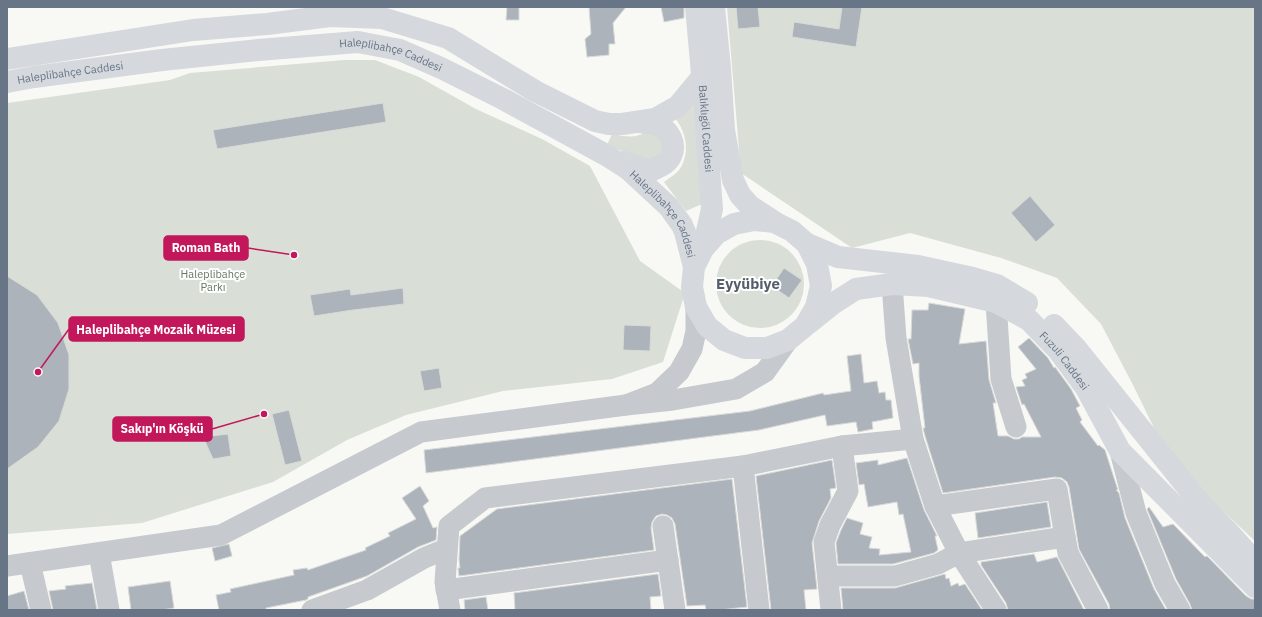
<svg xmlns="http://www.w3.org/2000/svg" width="1262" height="617" viewBox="0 0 1262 617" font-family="'IBM Plex Sans',sans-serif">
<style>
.green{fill:#d9dfd6}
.building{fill:#acb3ba;stroke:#d9dad8}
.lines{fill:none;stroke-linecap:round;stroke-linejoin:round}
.minor{stroke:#c6c9cd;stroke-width:21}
.major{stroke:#d5d8dd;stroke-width:22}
.labels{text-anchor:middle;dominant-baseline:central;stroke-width:4;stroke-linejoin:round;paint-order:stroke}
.street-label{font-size:11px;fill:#677586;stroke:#fff}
.park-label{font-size:11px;fill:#647862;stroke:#fff}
.district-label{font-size:15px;font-weight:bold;fill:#555f6b;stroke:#fff}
.leader{fill:none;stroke:#c2185b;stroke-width:1.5}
.callout-dot{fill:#c2185b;stroke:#fff;stroke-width:1.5}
.callout{fill:#c2185b;stroke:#c2185b;stroke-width:1.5}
.callout-label{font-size:12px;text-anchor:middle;font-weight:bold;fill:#fff}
</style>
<rect width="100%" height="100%" fill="#f8f8f5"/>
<g class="green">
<polygon points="727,7 1255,7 1255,541 1194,484 1158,436 1133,385 1101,324 1057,278 1001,258 910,233 852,248 741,173"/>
<polygon points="344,60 375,60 419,77 476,109 542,139 590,166 640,261 685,293 663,362 612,379 503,391 406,415 347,440 273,482 142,523 7,534 7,103 170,80 190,73"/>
<path d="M693 103 702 204 686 211 664 182C669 178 677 174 681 167 690 151 686 133 676 119Z"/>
<path d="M644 133 654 134 665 145 662 156 646 161 607 145 612 134C624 136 633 139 644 133Z"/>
<circle cx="760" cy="284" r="44"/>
</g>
<g class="building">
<polygon points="507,7 519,7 519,20 506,20"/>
<polygon points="589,7 626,7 613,23 615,44 609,44 609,55 587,57 585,39 591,34"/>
<polygon points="661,7 684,7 684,18 664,22"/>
<polygon points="736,7 758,7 760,27 738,29"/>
<polygon points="842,7 862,7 856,47 792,37 794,22 839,29"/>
<polygon points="383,103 386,122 217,149 213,130"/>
<polygon points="1030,196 1055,225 1036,242 1011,213"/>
<polygon points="784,268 802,280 789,298 772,286"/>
<polygon points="7,276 37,295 58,323 69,355 69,389 59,421 38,447 7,469"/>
<polygon points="403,288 404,304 353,310 314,316 310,295 350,289 351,295"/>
<polygon points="929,303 965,309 959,344 986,341 989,380 996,403 993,403 998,436 1008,436 1014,439 1019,439 1022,437 1041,437 1024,404 1022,405 1016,387 1025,386 1022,380 1027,378 1025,374 1036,369 1018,347 1029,338 1048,358 1054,368 1055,367 1071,389 1080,406 1076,408 1082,420 1080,422 1098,446 1099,445 1105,450 1115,481 1118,490 1116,490 1119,493 1125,518 1154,589 1166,610 1110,610 1109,604 1079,549 1069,487 1067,482 1062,478 1055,477 943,493 925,436 923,428 925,428 919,376 919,363 913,364 908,339 911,339 912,310 928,310"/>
<polygon points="624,325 651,326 650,351 623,350"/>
<polygon points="861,354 864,383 877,381 879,393 885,392 886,400 891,400 893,418 872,422 873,429 858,432 856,422 827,426 825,415 759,430 426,473 424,450 750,411 823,393 824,395 851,391 847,356"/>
<polygon points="439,368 442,388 424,391 420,371"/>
<polygon points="289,410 302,461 285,465 272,414"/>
<polygon points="228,434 231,456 213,459 203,437"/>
<polygon points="907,458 924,510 937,536 935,536 938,550 934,553 893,564 838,564 836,543 841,530 847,518 863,523 860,534 872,537 869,548 880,549 879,555 911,552 903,514 899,515 897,502 868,507 864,484 859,485 856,463 878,460 878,465"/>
<polygon points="832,460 836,488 830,489 831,498 819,521 812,543 817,589 804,590 806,610 771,610 756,476"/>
<polygon points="732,479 747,607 719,610 706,610 705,605 687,606 675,524 672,518 667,515 662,514 656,516 652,522 651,528 654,550 459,576 458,568 460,568 459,560 460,536 497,509"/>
<polygon points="420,486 429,501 423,506 433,528 437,527 436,540 418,547 367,576 308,597 308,599 306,600 266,608 266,610 219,610 216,595 231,592 230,589 294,575 293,570 307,568 308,570 366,550 365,548 390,536 388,533 416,519 402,498"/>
<polygon points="1047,502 1051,527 978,538 975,513"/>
<polygon points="1149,507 1163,527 1173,524 1205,557 1207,556 1246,596 1251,599 1255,599 1255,610 1192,610 1190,604 1176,579 1147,509"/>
<polygon points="229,544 232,556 215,561 212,548"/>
<polygon points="1034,554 1037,562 1057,557 1084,610 1008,610 1006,603 981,565 981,562"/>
<polygon points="658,574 661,596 650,597 651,610 515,610 514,593"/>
<polygon points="945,574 946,579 949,578 951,586 958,583 959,586 965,584 982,610 843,610 841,588 895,588"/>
<polygon points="170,581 174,608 161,610 131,610 128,587"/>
<polygon points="92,583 97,610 53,610 49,591 66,589 65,586"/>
<polygon points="24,591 29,610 7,610 7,596"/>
<polygon points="486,597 488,610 465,610 464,600"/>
</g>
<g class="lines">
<g class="minor">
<polyline points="892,284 896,338 913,439 935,506 959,553 996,610"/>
<polyline points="996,302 1001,379 1016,427"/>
<polyline points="696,307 696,331 692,349 679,372 657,393 626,405 673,400 736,389 765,372 788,340"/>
<polyline points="1120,451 1136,513 1165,584 1180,610"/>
<polyline points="743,466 759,610"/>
<polyline points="935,506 1057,489 1065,537 1068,553 1098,610"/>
<polyline points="663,526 675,610"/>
<polyline points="99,553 109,610"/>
<polyline points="30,563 41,610"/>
<polyline points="7,566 221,535 421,432 626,405"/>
<polyline points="828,576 895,576 938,564 959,553 1065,537"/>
<polyline points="446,590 668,560"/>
<polyline points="312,610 367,590 424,558 446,549"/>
<polyline points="450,610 445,582 449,526 485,498 743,466 842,446 913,439"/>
<polyline points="831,610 824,542 830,525 848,491 842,446"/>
</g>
<g class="major">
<path id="s1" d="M696 7 701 62 712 209 703 249 694 267 692 287 696 307 707 326 724 340 745 348H767L788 340 805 326 816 307 821 286 817 264 807 244 792 231 774 222 754 220 734 224 716 234 703 249"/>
<polyline points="714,7 720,68 724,130 733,180 740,195 750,206 773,221"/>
<polyline points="7,59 193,30 267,24 330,16 382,18 448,38 535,91 595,121 609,124 622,124 655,119 678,106 702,77"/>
<path id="s2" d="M7 82 34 77 162 60 258 50 358 42 400 50 441 68 503 99 606 155 628 169 669 207 682 225 685 232 694 267"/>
<path d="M624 162 651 171C658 167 668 164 671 156 677 144 669 129 657 125 651 123 644 123 638 122"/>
<polyline points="807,244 838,257 918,266 973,278 997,285 1027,303"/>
<path id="s3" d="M809 323 834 303 856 289 892 284 928 286 996 302 1029 320 1058 350 1086 388 1120 451 1255 587"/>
<polyline points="1054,325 1075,347 1200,503 1231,535 1255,562"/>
</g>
</g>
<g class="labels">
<g class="street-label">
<text stroke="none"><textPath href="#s2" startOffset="388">Haleplibahçe Caddesi</textPath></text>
<text stroke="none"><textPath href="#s2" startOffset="64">Haleplibahçe Caddesi</textPath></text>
<text stroke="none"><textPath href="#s1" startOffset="122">Balıklıgöl Caddesi</textPath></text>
<text stroke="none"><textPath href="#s2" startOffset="712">Haleplibahçe Caddesi</textPath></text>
<text stroke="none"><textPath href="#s3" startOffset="292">Fuzuli Caddesi</textPath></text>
</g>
<g class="park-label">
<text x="213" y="274">Haleplibahçe<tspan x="213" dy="13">Parkı</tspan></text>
</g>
<g class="district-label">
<text x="748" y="283">Eyyübiye</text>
</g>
</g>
<path class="leader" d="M294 255L248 248M38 372L69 329M264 414L212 429"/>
<g class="callout-dot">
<circle cx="294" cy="255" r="4"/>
<circle cx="38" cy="372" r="4"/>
<circle cx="264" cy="414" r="4"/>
</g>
<g class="callout">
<rect x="164" y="236" width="84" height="24" rx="4"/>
<rect x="69" y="317" width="175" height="24" rx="4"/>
<rect x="113" y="417" width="99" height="24" rx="4"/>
</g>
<g class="callout-label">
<text x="206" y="252">Roman Bath</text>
<text x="156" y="334">Haleplibahçe Mozaik Müzesi</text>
<text x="162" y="433">Sakıp'ın Köşkü</text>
</g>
<rect width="1262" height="617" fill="none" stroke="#677586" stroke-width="16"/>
</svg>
